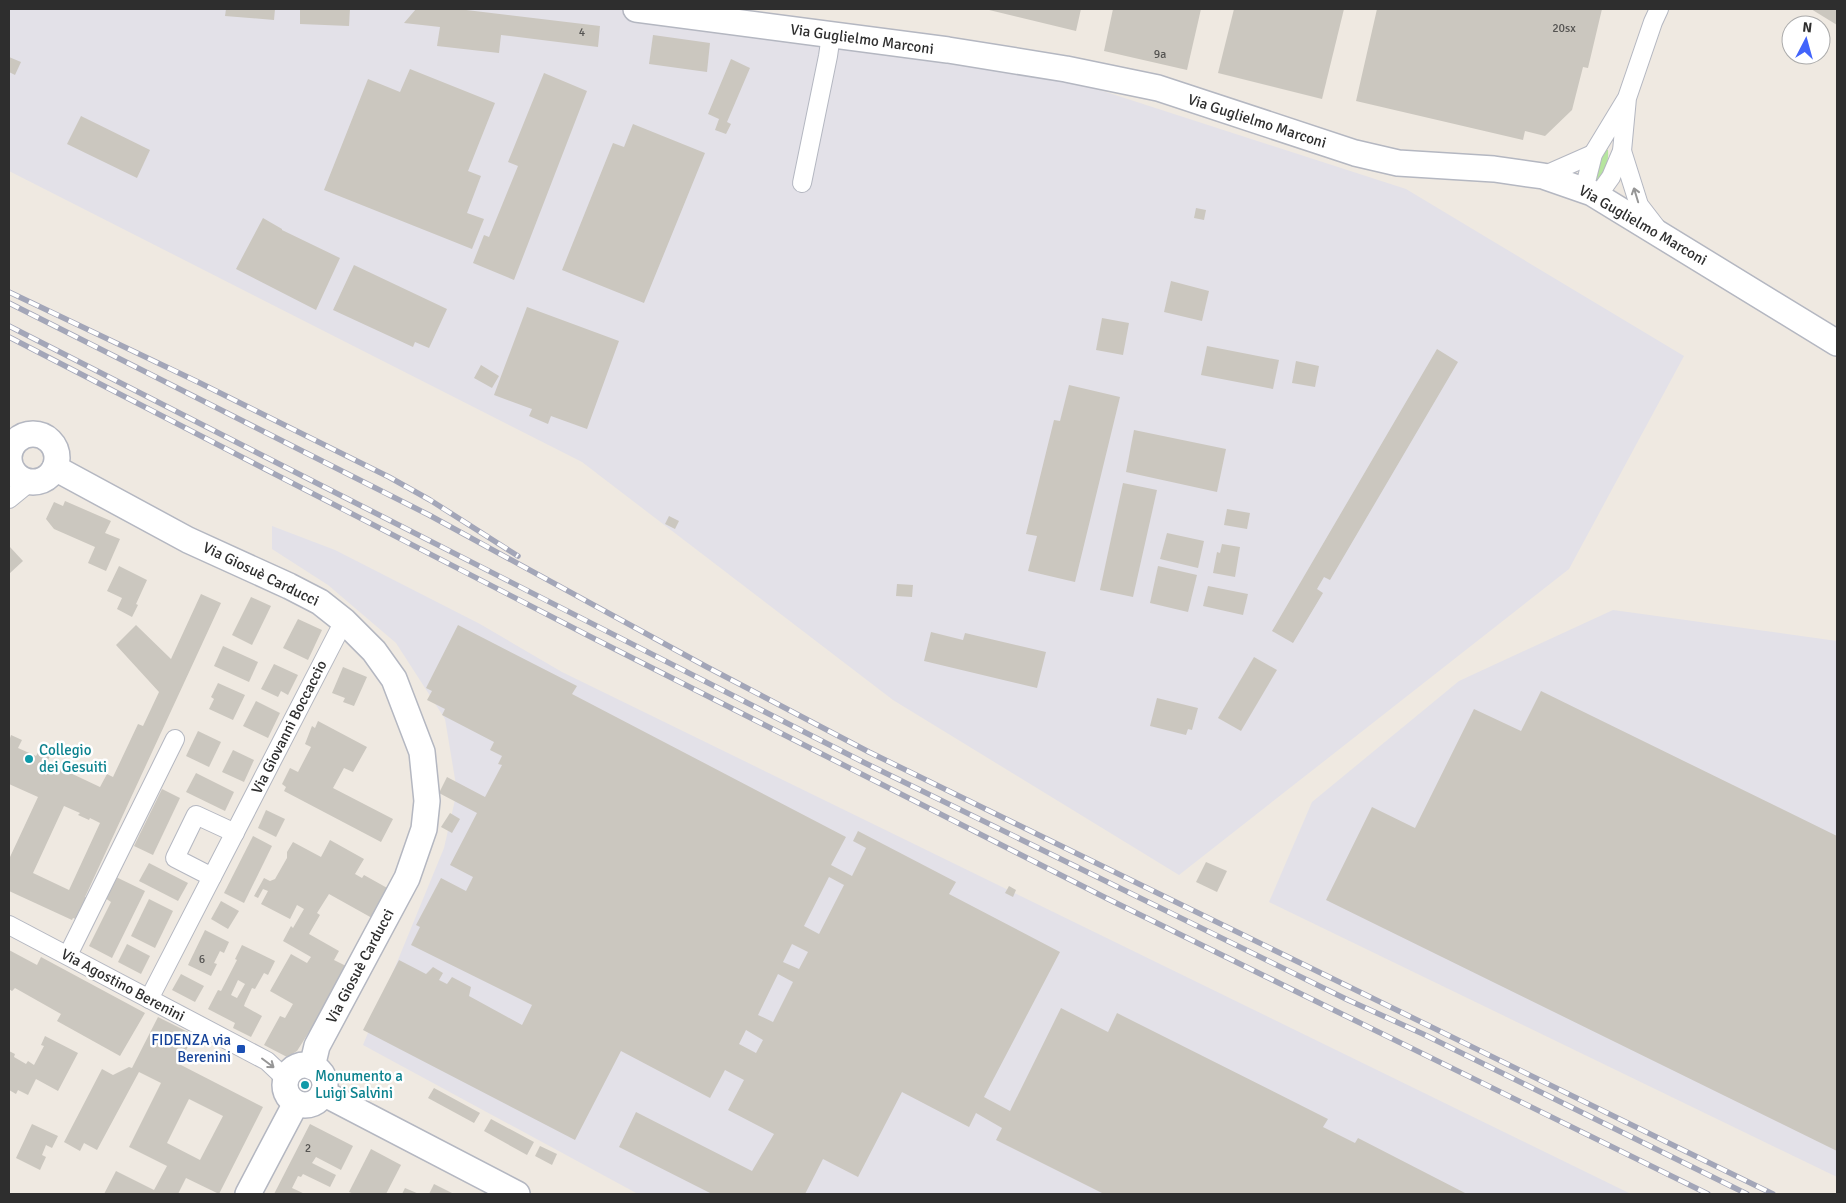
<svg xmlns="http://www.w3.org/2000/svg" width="1846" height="1203" viewBox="0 0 1846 1203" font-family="Signika,sans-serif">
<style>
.industrial{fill:#e3e1e8}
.green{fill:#b6e59e}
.building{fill:#cbc7bf;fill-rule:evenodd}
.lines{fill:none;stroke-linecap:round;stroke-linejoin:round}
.street-casing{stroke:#b4b7c1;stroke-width:20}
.secondary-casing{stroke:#b4b7c1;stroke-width:28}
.street{stroke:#fff;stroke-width:18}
.secondary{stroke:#fff;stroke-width:25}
.rail-casing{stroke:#a3a6b8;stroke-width:5.5}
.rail{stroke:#fff;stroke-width:4;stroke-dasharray:11;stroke-linecap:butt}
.oneway{stroke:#969696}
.culture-dot{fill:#0f9aa8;stroke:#fff;stroke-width:2}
.transit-dot{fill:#1a4fb4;stroke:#fff;stroke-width:2}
.labels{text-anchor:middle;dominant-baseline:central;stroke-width:5;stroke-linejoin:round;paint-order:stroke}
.number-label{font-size:12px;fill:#555452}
.street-label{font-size:15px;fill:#2e2e2e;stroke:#fff}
.culture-label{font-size:15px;fill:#0d838f;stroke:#fff;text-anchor:start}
.transit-label{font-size:15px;fill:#164399;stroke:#fff;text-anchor:end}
</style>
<rect width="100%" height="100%" fill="#efe9e1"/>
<g class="industrial">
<polygon points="9,9 623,9 1069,80 1406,189 1684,356 1569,569 1179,875 893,700 582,462 9,171"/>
<polygon points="272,526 335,550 480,624 562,672 1631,1194 638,1194 363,1045 444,848 457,791 445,719 396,643 328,585 272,549"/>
<polygon points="1613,610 1837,641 1837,1177 1269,902 1312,802 1459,681"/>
</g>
<path class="green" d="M1604 149 1608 150C1609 162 1605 173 1598 183H1592Z"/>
<g class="building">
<polygon points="226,9 275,9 274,20 225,16"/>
<polygon points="300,9 350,9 349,26 300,24"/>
<polygon points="416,9 458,9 600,26 598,47 501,35 499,53 437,46 440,27 404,23"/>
<polygon points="985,9 1081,9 1076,31"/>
<polygon points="1113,9 1201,9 1187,70 1104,51"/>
<polygon points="1234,9 1344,9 1322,99 1218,73"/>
<polygon points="1377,9 1602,9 1588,68 1583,67 1572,110 1545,136 1525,131 1523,140 1356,101"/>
<polygon points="1811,9 1837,9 1837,25"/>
<polygon points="653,35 710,43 707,72 649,64"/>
<polygon points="9,57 21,62 15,75 9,72"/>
<polygon points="731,59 750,68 727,122 731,124 726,134 715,130 719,119 708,114"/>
<polygon points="410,69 495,103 468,171 481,176 467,213 484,219 472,249 324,190 368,79 400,92"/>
<polygon points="544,73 587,91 514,280 473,263 484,235 489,237 518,166 508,162"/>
<polygon points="81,116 150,150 137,178 67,144"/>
<polygon points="633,124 705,153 644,303 562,270 613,143 624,147"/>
<polygon points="1196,208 1206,210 1204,220 1194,218"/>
<polygon points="263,218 282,229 282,230 340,258 316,310 236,269"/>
<polygon points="354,265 447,309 429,348 415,342 413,347 333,310"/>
<polygon points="1171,281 1209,291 1202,321 1164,312"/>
<polygon points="527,307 619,341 587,429 551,416 548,424 529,416 532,409 494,395"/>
<polygon points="1102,318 1129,323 1123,355 1096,350"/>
<polygon points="1207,346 1279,360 1273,389 1201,375"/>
<polygon points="1437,349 1458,362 1330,580 1324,577 1317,589 1323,593 1293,643 1272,631"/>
<polygon points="1296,361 1319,366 1315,387 1292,383"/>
<polygon points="481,365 499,376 492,388 474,378"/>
<polygon points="1069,385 1120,397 1075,582 1028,571 1037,536 1026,534 1054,420 1060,421"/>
<polygon points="1134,430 1226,449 1217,492 1126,472"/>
<polygon points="1123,483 1157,490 1133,597 1100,590"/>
<polygon points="65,501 111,521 105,533 120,539 106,571 88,563 95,547 54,529 46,519 54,502 63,506"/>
<polygon points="1227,509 1250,513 1247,529 1224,525"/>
<polygon points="669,516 679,521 675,529 665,524"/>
<polygon points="1167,533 1204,541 1198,568 1160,559"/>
<polygon points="1222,544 1240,547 1235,577 1213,573 1217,552 1220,553"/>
<polygon points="9,546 23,561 9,574"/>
<polygon points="119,566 147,580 136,604 138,605 132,617 117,609 122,598 107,591"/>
<polygon points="1158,566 1197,575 1188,612 1150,603"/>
<polygon points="897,584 913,585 912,597 896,596"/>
<polygon points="1208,586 1248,594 1243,615 1203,606"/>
<path d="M201 594 221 603 85 897 91 900 81 921 73 918 72 920 9 891V856L10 857 38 797 9 784V741L11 735 22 740 18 748 36 756 39 751 50 756 47 762 100 787 107 774 113 777 138 724 143 726 159 692 116 645 136 625 171 659ZM64 806 80 813 78 815 89 820 90 818 100 823 69 890 33 873Z"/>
<polygon points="251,597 271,606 252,645 232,635"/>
<polygon points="298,619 322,630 308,660 283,648"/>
<path d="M458 625 577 686 572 694 846 837 831 865 852 876 866 848 853 841 858 831 956 882 949 894 1060 952 984 1097 1010 1111 1061 1008 1108 1032 1117 1013 1328 1119 1323 1127 1355 1143 1358 1138 1467 1194H1104L996 1140 1002 1128 976 1113 969 1127 902 1092 858 1177 823 1159 805 1194H712L619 1147 636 1112 752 1171 774 1134 728 1110 744 1080 725 1070 710 1098 621 1051 575 1140 363 1030 399 960 426 974 433 967 443 973 439 980 447 984 452 977 471 987 469 996 522 1025 532 1005 411 945 420 927 416 925 441 878 466 891 473 877 450 865 477 813 439 793 447 777 485 797 502 765 498 764 502 756 490 750 494 742 442 715 445 709 427 700 432 691 426 688ZM829 877 844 885 819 934 804 926ZM792 944 808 952 799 969 783 962ZM778 974 793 982 773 1022 758 1015ZM746 1030 763 1040 756 1053 739 1044Z"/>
<polygon points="931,632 963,640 965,633 1046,652 1037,688 924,661"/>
<polygon points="223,646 258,662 249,682 214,666"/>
<polygon points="1254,657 1277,670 1241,731 1218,718"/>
<polygon points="274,664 298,675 288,695 281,691 278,697 261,689"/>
<polygon points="343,667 367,677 354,706 343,702 345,698 332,693"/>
<polygon points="218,683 245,695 233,720 209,709 214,699 211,697"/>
<polygon points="1541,691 1837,836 1837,1151 1326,900 1372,807 1415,828 1474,709 1521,731"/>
<polygon points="1157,698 1198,708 1192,730 1188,729 1186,735 1150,726"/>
<polygon points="256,701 280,713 268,738 243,726"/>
<polygon points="318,721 367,747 353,772 344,768 333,788 393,819 381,842 284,791 286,787 282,784 290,768 298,772 311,747 305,744 312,726 315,728"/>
<polygon points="198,731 221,742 209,767 186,756"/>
<polygon points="233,750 254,760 244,782 222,772"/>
<polygon points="196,773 234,792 225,811 186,792"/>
<polygon points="162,789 180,798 153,855 134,846"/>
<polygon points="266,810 285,819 276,837 258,828"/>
<polygon points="450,813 460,819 452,833 441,827"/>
<polygon points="253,836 272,846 244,903 224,893"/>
<polygon points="330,840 364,859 355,874 362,878 364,875 389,889 372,918 329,894 317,913 320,915 309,934 339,951 334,960 350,968 313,1034 309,1032 297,1051 287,1057 264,1045 280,1016 285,1018 293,1004 270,991 291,954 307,963 311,957 283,941 291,926 293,928 304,909 297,905 290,919 261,904 268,891 263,889 258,898 254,896 264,878 270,881 275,879 287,858 287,852 293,842 321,857"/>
<polygon points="1206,862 1227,871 1217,892 1196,882"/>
<polygon points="149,863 188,883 178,901 139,881"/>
<polygon points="116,877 145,891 112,958 89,946 111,902 105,898"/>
<polygon points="1009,886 1016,890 1013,897 1005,893"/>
<polygon points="149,899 173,911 155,948 131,936"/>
<polygon points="221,901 239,911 228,929 211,919"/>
<polygon points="205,930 229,942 224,953 220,951 214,963 217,964 211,976 188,965"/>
<polygon points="127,944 150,956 141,974 118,962"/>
<path d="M242 945 275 961 268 975 264 973 255 989 252 988 245 1003 244 1006 262 1016 251 1037 233 1028 235 1023 208 1009 218 990 221 991 237 960 235 959ZM238 980 245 984 237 998 231 995Z"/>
<polygon points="9,950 37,965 41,957 145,1013 120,1056 57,1021 61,1014 15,988 12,991 9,989"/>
<polygon points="181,974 204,986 195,1002 172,990"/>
<path d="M158 1017 194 1035 179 1064 263 1107 219 1194 186 1178 178 1194H104L116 1171 154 1190 167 1166 129 1147 161 1083 139 1072 97 1150 84 1143 80 1151 64 1142 102 1069 113 1075 129 1067 132 1068ZM189 1099 223 1116 200 1160 167 1143Z"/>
<polygon points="45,1036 78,1053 58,1091 36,1079 28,1095 18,1090 16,1094 9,1090 9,1051 15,1054 14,1057 26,1064 28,1061 34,1065 44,1046 41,1045"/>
<polygon points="434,1088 480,1113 474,1123 428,1098"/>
<polygon points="491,1119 534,1142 527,1155 484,1131"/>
<polygon points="32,1124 58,1136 52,1148 46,1145 42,1155 46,1157 40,1170 16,1158"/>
<polygon points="310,1124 353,1146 341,1170 316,1157 312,1163 336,1175 330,1187 303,1174 301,1177 298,1176 292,1188 305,1194 274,1194"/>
<polygon points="540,1146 557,1154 552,1165 535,1156"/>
<polygon points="371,1149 401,1165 386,1194 354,1194 349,1192"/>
<polygon points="434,1184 454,1194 429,1194"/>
<polygon points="405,1188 419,1194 402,1194"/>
</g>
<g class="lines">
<defs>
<g id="street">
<polyline points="1627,98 1622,151 1611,177 1601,191 1592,193 1586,182 1593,154 1627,98 1653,22 1659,9"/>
<polyline points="1622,151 1639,205 1656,227"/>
<polyline points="1543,176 1593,154"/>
<polyline points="802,183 828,56 831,35"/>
<polyline points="9,499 31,481"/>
<polyline points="212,877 175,858 196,815 235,833"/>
<polyline points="9,925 267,1061 286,1079"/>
<polyline points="68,955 175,739"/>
<polyline points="149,999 344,621"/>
</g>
<g id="secondary">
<polyline points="636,9 948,50 1066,69 1158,88 1355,153 1398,163 1494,169 1543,176 1592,193 1837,343"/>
<circle cx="33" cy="458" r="24"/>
<polyline points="55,468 188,540 289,586 320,602 344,621 374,651 394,679 422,752 427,801 424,829 407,878 317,1046 312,1067"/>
<circle cx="305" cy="1085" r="20"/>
<polyline points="323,1093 517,1194"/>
<polyline points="248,1194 296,1103"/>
</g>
</defs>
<use href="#street" class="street-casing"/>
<use href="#secondary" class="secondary-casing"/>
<use href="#street" class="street"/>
<use href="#secondary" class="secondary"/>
<defs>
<g id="rail">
<polyline points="9,292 198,382 389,477 430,500 518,556"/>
<polyline points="9,303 429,515 707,667 869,752 1773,1194"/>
<polyline points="9,326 863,762 1348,1000 1423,1034 1747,1194"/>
<polyline points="9,337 589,636 1108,899 1708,1194"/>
</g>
</defs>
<use href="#rail" class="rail-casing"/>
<use href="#rail" class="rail"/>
</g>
<defs><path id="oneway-shaft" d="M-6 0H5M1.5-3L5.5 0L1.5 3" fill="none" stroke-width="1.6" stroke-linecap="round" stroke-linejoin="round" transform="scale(1.25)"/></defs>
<g class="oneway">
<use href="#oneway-shaft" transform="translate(1636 195) rotate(-107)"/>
<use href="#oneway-shaft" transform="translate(268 1063) rotate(37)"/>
</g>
<g class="culture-dot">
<circle cx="29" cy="759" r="5"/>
<circle cx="305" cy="1085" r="5"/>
</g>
<rect class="transit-dot" x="236" y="1044" width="10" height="10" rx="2.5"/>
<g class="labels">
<g class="number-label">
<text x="1564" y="28">20sx</text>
<text x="582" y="32">4</text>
<text x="1160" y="54">9a</text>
<text x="202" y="959">6</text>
<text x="308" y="1148">2</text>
</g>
<g class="street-label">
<text transform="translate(862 39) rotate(8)">Via Guglielmo Marconi</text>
<text transform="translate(1257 121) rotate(18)">Via Guglielmo Marconi</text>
<text transform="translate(1643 225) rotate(30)">Via Guglielmo Marconi</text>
<text transform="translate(261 574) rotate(26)">Via Giosuè Carducci</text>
<text transform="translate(289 727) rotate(-63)">Via Giovanni Boccaccio</text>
<text transform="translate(360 966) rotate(-62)">Via Giosuè Carducci</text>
<text transform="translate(123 985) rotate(28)">Via Agostino Berenini</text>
</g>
<g class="culture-label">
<text x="39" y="750">Collegio<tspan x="39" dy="17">dei Gesuiti</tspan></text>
<text x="315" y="1076">Monumento a<tspan x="315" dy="17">Luigi Salvini</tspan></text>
</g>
<g class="transit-label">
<text x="231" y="1040">FIDENZA via<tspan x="231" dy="17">Berenini</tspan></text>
</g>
</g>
<rect width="1846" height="1203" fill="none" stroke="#2e2e2e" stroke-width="20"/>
<g transform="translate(1806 40) rotate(6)"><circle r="24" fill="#ffffff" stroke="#ababab"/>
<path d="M0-4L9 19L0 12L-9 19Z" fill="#4264fb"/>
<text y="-8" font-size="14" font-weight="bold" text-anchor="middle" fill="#2e2e2e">N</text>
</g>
</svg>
